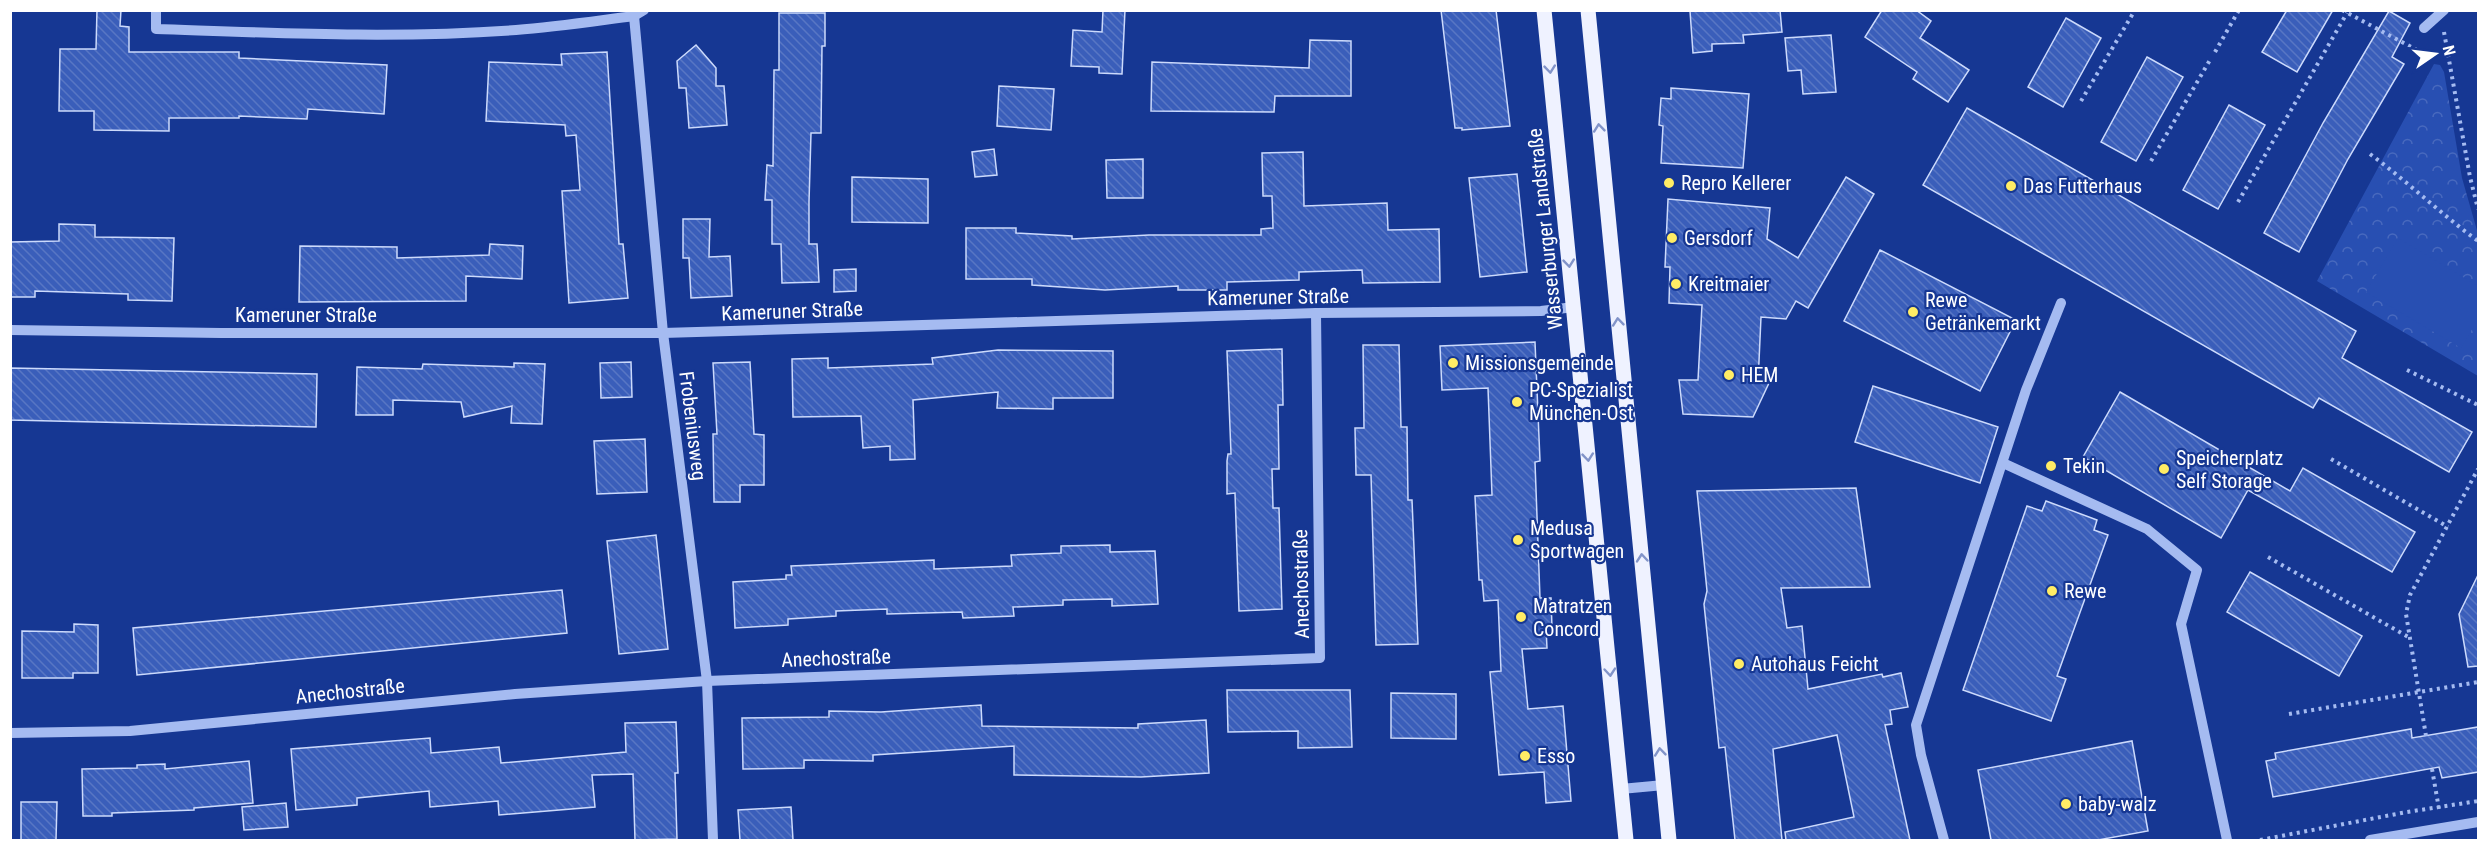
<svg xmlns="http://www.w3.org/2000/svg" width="2489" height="851" viewBox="0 0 2489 851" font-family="'Roboto Condensed',sans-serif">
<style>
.park{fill:url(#park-crowns)}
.garden{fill:#284fb2}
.building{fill:url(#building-back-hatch);stroke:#ccdafc;stroke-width:1.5}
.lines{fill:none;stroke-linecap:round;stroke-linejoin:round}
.path{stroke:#a5bbf1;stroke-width:4;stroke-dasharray:3 4.5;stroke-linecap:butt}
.minor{stroke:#a5bbf1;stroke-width:10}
.major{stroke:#eff2ff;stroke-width:15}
.oneway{stroke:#8294c9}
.poi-dot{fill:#ffec65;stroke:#163793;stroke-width:2}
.labels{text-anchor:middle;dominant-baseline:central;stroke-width:4.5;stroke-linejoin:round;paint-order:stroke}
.poi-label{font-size:20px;fill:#fff;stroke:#163793;text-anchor:start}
.street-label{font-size:20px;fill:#fff;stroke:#163793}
</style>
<defs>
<pattern id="park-crowns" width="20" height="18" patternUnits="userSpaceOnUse" patternTransform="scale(1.5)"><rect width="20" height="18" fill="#284fb2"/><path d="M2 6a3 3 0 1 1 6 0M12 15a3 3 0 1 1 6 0" fill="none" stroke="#4869be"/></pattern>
<pattern id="building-back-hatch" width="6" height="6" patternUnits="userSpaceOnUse" patternTransform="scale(1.5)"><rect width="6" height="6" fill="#3a5eba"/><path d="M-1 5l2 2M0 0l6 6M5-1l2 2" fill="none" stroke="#5876c4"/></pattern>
</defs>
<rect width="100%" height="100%" fill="#163793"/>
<polygon class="park" points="2434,64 2440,65 2444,72 2462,178 2478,234 2478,376 2317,281"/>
<polygon class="garden" points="2398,238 2478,286 2478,319 2461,348 2366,292"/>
<g class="building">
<polygon points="97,10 121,10 120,26 129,27 129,52 239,52 239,58 387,65 384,114 308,109 307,119 239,116 239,118 169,118 169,131 94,130 94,111 59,111 60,49 96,49"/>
<polygon points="1103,10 1125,10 1122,74 1099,73 1099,67 1071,66 1073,30 1102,32"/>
<polygon points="1441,10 1496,10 1510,126 1462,130 1462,128 1455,128"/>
<polygon points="1780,10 1782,32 1743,35 1744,43 1712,44 1712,51 1693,53 1690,11"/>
<polygon points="1882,10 1916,10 1931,21 1920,38 1969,70 1948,102 1913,79 1917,72 1865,37"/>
<polygon points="2287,10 2333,10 2297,72 2262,52"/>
<polygon points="2389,11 2410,23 2392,57 2404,64 2348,159 2299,252 2264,233 2323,123"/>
<polygon points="779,13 825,13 825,46 822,46 821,133 811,133 809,202 809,244 817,244 819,282 782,283 781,244 772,244 772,200 765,200 767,165 773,166 774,70 779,70"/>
<polygon points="2066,18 2101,38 2063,107 2028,87"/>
<polygon points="1831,35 1836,92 1803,94 1801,70 1788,71 1785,38"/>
<polygon points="1310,40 1351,41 1351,96 1275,96 1274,112 1151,111 1152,62 1309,68"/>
<polygon points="696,45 716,68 716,86 724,86 727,125 689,128 686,88 679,88 677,61"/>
<polygon points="607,52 619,244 623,244 628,298 569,303 562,191 580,190 576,135 566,136 565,125 486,121 489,62 562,65 561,54"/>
<polygon points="2147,57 2183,77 2136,161 2101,142"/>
<polygon points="999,86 1054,89 1051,130 997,126"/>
<polygon points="1671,88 1749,94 1743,168 1661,163 1663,126 1659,125 1661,98 1671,99"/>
<polygon points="2229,105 2265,125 2218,209 2183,190"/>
<polygon points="1967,108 2356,331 2342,358 2472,432 2449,472 2319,398 2313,408 1923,185"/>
<polygon points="994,149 997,175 975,177 972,152"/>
<polygon points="1303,152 1304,206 1387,203 1388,230 1439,229 1440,282 1363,283 1362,270 1299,272 1299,280 1227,282 1227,290 1178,290 1178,286 1105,290 1032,285 1032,279 966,279 966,228 1016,228 1016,233 1072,236 1072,239 1149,235 1261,235 1261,229 1273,228 1272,196 1263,196 1262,153"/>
<polygon points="1143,159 1143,198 1107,198 1106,160"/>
<polygon points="1517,174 1527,272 1480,277 1469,178"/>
<polygon points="852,177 928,179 928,223 852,222"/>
<polygon points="1846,177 1874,194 1808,308 1796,301 1786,319 1761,317 1758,383 1769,383 1753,417 1683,414 1679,380 1698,380 1702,305 1669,303 1670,267 1665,267 1668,199 1770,208 1767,239 1798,258"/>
<polygon points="683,219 710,219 709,257 730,256 732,296 691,298 689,258 683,258"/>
<polygon points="59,224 95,225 95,237 174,238 172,301 128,300 128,294 35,291 35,297 10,297 10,242 59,241"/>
<polygon points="490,244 523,246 522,279 466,276 466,301 299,302 300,246 397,247 397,258 489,255"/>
<polygon points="1880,250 2016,320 1980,391 1844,321"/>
<polygon points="856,269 856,291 834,292 834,270"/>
<polygon points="1535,342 1540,461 1535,462 1540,598 1551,598 1552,628 1546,628 1547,648 1522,649 1528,709 1563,706 1571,801 1546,803 1544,772 1499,775 1490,672 1501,671 1498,600 1484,601 1482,580 1479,580 1475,496 1492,495 1488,388 1442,390 1440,346"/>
<polygon points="1363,345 1399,345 1401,427 1407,427 1408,500 1412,500 1418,644 1376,645 1371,475 1356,475 1355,428 1364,428"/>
<polygon points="1282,349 1283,405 1278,405 1279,469 1272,469 1273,508 1279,508 1282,609 1239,611 1235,493 1227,494 1227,461 1228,454 1231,454 1227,351"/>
<polygon points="998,350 1113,351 1113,398 1053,398 1053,409 997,408 998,392 913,400 915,459 890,460 890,446 863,448 861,416 793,417 792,359 828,358 828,368 933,364 932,358"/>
<polygon points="631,362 632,397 601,398 600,363"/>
<polygon points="750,362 754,434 764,435 764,485 740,485 740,502 714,502 713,434 717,434 713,363"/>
<polygon points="514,363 545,364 542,424 511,423 512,406 464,417 461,402 393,400 393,415 356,415 357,367 422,369 423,364 514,367"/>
<polygon points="10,368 317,374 316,427 10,420"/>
<polygon points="1873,386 1998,427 1980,483 1855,442"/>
<polygon points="2120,392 2290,491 2303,468 2415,532 2392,572 2248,490 2221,538 2083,457"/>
<polygon points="645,439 647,492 597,494 594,441"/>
<polygon points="1856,488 1870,587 1781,588 1787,628 1802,626 1808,689 1882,674 1883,677 1901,673 1908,707 1890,710 1892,724 1885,725 1910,840 1786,840 1785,832 1854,817 1837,735 1773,749 1782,840 1735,840 1725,747 1719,748 1704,604 1707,591 1697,491"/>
<polygon points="2046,501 2097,520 2094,530 2108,535 2057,676 2066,679 2051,721 1963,690 2027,506 2042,511"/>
<polygon points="656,535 668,649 619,654 607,541"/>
<polygon points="1110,545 1110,552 1155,551 1158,604 1112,606 1112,599 1063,600 1063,605 1013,607 1014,616 963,618 962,612 887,614 887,609 836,611 836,616 788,619 788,625 735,628 733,582 786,579 786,575 792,575 791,566 934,560 934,569 1012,566 1011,555 1061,553 1061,546"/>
<polygon points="2250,572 2362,636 2339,676 2227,612"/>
<polygon points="2478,575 2478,666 2468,667 2459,614"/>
<polygon points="562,590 567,633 137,675 133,628"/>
<polygon points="74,624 98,625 98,673 73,673 73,678 22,678 22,631 74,632"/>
<polygon points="1227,690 1350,690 1352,747 1298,748 1298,731 1228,732"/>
<polygon points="1391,693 1456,694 1456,739 1391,738"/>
<polygon points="981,705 982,726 1138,728 1138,724 1206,720 1209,773 1141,777 1014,775 1014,746 873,755 873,761 804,760 804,768 743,769 742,718 829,717 829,711 881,712"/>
<polygon points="676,722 678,773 675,773 677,839 635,840 633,774 592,775 595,807 499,815 498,801 430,807 429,791 357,798 357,805 296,810 291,749 430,738 431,753 499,747 501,763 626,752 625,723"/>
<polygon points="2478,727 2478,772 2442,778 2439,767 2273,797 2266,761 2276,759 2275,753 2411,729 2412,738"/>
<polygon points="2132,741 2148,831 2098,840 1991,840 1978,770"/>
<polygon points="249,761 253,803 194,808 194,810 112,813 112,816 83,816 82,769 137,768 137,765 165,764 165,769"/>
<polygon points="21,802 57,802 56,840 21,840"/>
<polygon points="286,803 288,827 244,830 242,807"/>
<polygon points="791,807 793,840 740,840 738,810"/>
</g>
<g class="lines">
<g class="path">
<polyline points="2342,10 2428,56"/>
<polyline points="2444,32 2470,177 2478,209"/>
<polyline points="2215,52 2239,10"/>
<polyline points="2081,101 2135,10"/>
<path d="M2370 154C2408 182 2441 214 2478 241"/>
<polyline points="2151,161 2210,60"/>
<polyline points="2238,202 2347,13"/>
<polyline points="2407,370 2478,405"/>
<polyline points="2331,459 2448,527"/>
<polyline points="2268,557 2410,638"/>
<polyline points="2289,714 2478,682"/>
<polyline points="2426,736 2406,614 2410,595 2478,469"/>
<polyline points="2432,769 2439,809"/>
<polyline points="2260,840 2407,812 2478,801"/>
</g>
<g class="minor">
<path d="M156 10V29C276 33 396 39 516 30 556 27 595 21 634 16L644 10"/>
<polyline points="634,16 663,333 707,681 713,840"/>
<polyline points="2424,28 2444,10"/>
<polyline points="10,330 221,333 663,333 1316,313 1541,311 1574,307"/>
<polyline points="2003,463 2147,529 2197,570 2181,624 2227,840"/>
<polyline points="10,733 130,731 515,694 707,681 1320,658 1316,313"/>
<polyline points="1621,789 1664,785"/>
<polyline points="1944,840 1921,755 1916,725 2026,390 2061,303"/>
<polyline points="2370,840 2478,822"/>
</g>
<g class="major">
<polyline points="1544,10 1626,840"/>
<polyline points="1588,10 1669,840"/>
</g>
</g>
<defs><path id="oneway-chevron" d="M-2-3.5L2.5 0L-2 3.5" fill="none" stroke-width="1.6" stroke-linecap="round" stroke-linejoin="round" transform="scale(1.5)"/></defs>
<g class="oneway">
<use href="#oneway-chevron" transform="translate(1550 69) rotate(84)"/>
<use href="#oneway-chevron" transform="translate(1599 128) rotate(-96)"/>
<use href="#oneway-chevron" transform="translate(1569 263) rotate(84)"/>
<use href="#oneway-chevron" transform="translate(1618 322) rotate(-96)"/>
<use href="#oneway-chevron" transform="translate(1588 457) rotate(84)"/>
<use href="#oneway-chevron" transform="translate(1642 558) rotate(-95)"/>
<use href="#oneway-chevron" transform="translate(1610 672) rotate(85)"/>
<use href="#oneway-chevron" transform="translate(1660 752) rotate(-96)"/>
</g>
<g class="poi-dot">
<circle cx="1669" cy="183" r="6"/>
<circle cx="2011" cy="186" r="6"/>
<circle cx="1672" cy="238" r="6"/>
<circle cx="1676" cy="284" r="6"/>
<circle cx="1913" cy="312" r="6"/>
<circle cx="1453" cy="363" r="6"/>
<circle cx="1729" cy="375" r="6"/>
<circle cx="1517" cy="402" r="6"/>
<circle cx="2051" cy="466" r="6"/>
<circle cx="2164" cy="469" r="6"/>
<circle cx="1518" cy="540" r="6"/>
<circle cx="2052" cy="591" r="6"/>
<circle cx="1521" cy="617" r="6"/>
<circle cx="1739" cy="664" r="6"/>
<circle cx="1525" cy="756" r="6"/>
<circle cx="2066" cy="804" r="6"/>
</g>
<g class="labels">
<g class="poi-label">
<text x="1681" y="183">Repro Kellerer</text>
<text x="2023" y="186">Das Futterhaus</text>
<text x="1684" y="238">Gersdorf</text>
<text x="1688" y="284">Kreitmaier</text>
<text x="1925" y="300">Rewe<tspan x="1925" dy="23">Getränkemarkt</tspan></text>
<text x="1465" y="363">Missionsgemeinde</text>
<text x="1741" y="375">HEM</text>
<text x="1529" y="390">PC-Spezialist<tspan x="1529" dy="23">München-Ost</tspan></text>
<text x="2176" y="458">Speicherplatz<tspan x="2176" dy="23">Self Storage</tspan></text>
<text x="2063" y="466">Tekin</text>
<text x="1530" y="528">Medusa<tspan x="1530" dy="23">Sportwagen</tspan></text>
<text x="2064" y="591">Rewe</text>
<text x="1533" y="606">Matratzen<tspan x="1533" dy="23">Concord</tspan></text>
<text x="1751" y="664">Autohaus Feicht</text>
<text x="1537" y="756">Esso</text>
<text x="2078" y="804">baby-walz</text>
</g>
<g class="street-label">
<text transform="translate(1545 229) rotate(-96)">Wasserburger Landstraße</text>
<text transform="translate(1278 297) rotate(-1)">Kameruner Straße</text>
<text transform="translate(792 311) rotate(-2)">Kameruner Straße</text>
<text x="306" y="315">Kameruner Straße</text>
<text transform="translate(693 426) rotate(83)">Frobeniusweg</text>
<text transform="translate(1301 584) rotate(-91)">Anechostraße</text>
<text transform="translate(836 658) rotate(-2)">Anechostraße</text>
<text transform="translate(350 691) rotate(-6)">Anechostraße</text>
</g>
</g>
<rect width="2489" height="851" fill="none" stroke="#ffffff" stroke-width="24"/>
<g transform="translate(2435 54) rotate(76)" stroke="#163793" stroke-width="4.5" paint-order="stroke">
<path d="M0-4.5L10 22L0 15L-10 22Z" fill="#ffffff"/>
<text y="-9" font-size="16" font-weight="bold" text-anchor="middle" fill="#ffffff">N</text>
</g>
</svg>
